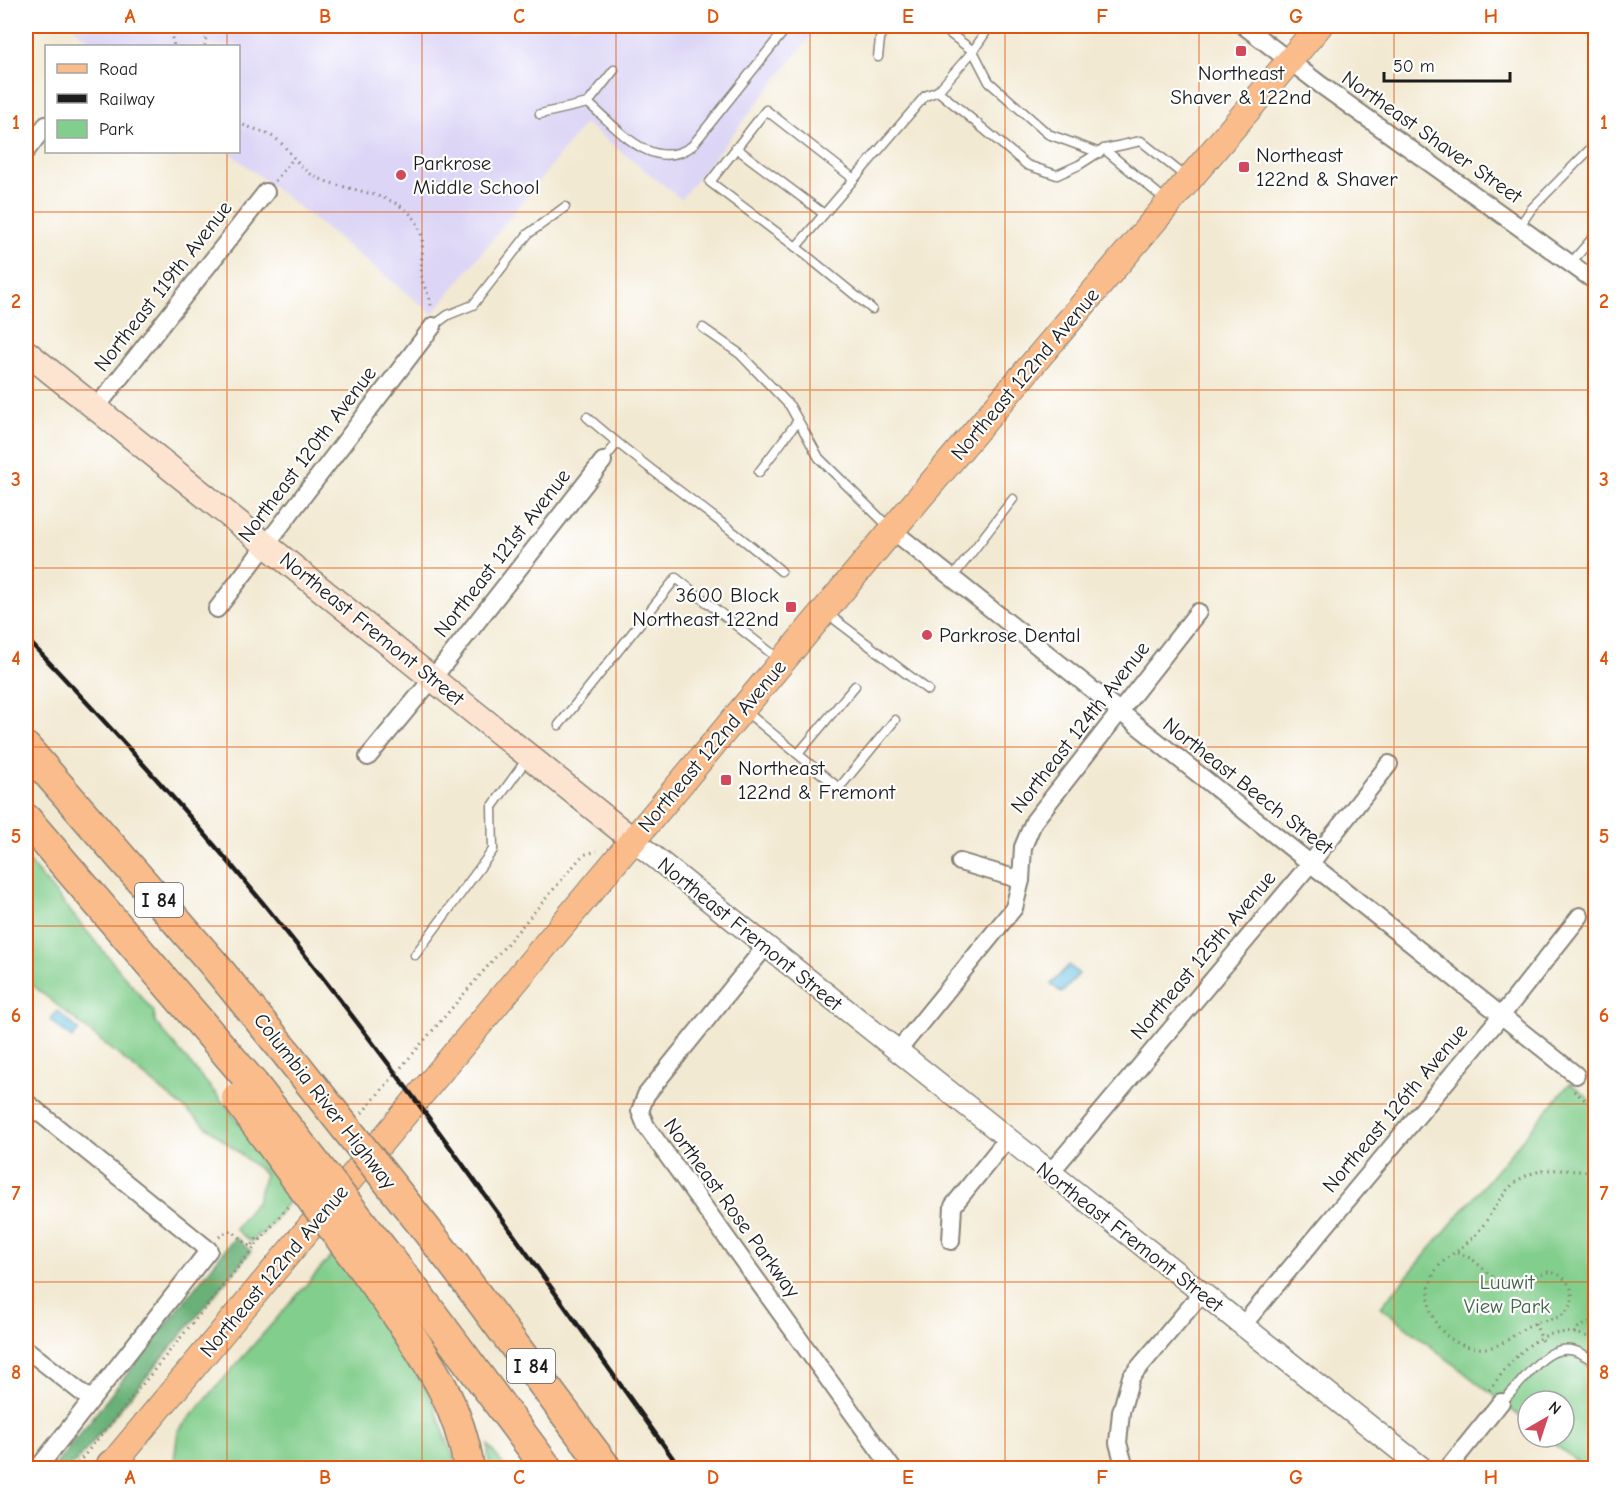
<svg xmlns="http://www.w3.org/2000/svg" width="1621" height="1494" viewBox="0 0 1621 1494" font-family="'Comic Neue',sans-serif">
<style>
.built{fill:#dcd5f6}
.green{fill:#82ce8c;stroke:#4f7554;stroke-width:1.5}
.forest{fill:#69b178;stroke:#42664a;stroke-width:1.5}
.water{fill:#65c0e3;stroke:#406e80;stroke-width:1.5}
.lines{fill:none;stroke-linecap:round;stroke-linejoin:round}
.service-casing{stroke:#878277;stroke-width:11}
.minor-casing{stroke:#878277;stroke-width:20}
.tertiary-casing{stroke:#878277;stroke-width:24}
.secondary-casing{stroke:#878277;stroke-width:27}
.primary-casing{stroke:#878277;stroke-width:28}
.motorway-casing{stroke:#878277;stroke-width:33}
.path{stroke:#878277;stroke-width:3;stroke-dasharray:1.5 4.5;stroke-linecap:butt}
.service{stroke:#fff;stroke-width:8}
.minor{stroke:#fff;stroke-width:16}
.tertiary{stroke:#fff;stroke-width:21}
.secondary{stroke:#fde4d0;stroke-width:24}
.primary{stroke:#f9bc8a;stroke-width:26}
.motorway{stroke:#f9bc8a;stroke-width:30}
.rail{stroke:#1c1c1c;stroke-width:4.5}
.motorway-bridge-casing{stroke:#878277;stroke-width:33;stroke-linecap:butt}
.motorway-bridge{stroke:#f9bc8a;stroke-width:30}
.grid{fill:none;stroke:#de560d;stroke-width:1.5;stroke-opacity:0.55}
.poi-dot{fill:#d1495b;stroke:#fff;stroke-width:2}
.labels{text-anchor:middle;dominant-baseline:central;stroke-width:4.5;stroke-linejoin:round;paint-order:stroke}
.shield{fill:#fff;stroke:#606060;stroke-width:1.5}
.shield-label{font-size:20px;font-weight:bold;fill:#1c1c1c}
.poi-label{font-size:21px;fill:#1c1c1c;stroke:#fff;text-anchor:start}
.street-label{font-size:21px;fill:#1c1c1c;stroke:#fff}
.park-label{font-size:21px;fill:#456349;stroke:#fff}
.neatline{fill:none;stroke:#de560d;stroke-width:2}
.grid-label{font-size:20px;text-anchor:middle;font-weight:bold;fill:#de560d}
</style>
<rect width="100%" height="100%" fill="#fff"/>
<filter id="ink" filterUnits="userSpaceOnUse"><feTurbulence type="fractalNoise" baseFrequency=".0167" numOctaves="2"/><feDisplacementMap in="SourceGraphic" scale="12" xChannelSelector="R" yChannelSelector="G"/><feConvolveMatrix kernelMatrix="1 2 1 2 8 2 1 2 1" color-interpolation-filters="sRGB"/></filter>
<filter id="wash" filterUnits="userSpaceOnUse"><feTurbulence type="fractalNoise" baseFrequency=".008" numOctaves="4" result="noise"/><feDisplacementMap in="SourceGraphic" scale="24" xChannelSelector="R" yChannelSelector="G"/><feGaussianBlur stdDeviation="1.35" result="paint"/><feColorMatrix in="noise" values="0 0 0 0 0 0 0 0 0 0 0 0 0 0 0 0 0 1.4 0 .05"/><feComposite in="paint" operator="in"/></filter>
<g filter="url(#wash)">
<rect width="100%" height="100%" fill="#f2e9d2"/>
<polygon class="built" points="71,26 819,26 681,199 585,123 433,314 229,152 238,152 238,46 98,46"/>
<g class="green">
<polygon points="26,858 154,1012 155,1022 227,1107 294,1195 262,1235 259,1233 251,1242 235,1229 257,1201 265,1174 26,980"/>
<polygon points="1570,1083 1595,1103 1595,1468 1585,1468 1545,1437 1564,1437 1564,1401 1528,1401 1528,1423 1381,1307"/>
<polygon points="335,1252 385,1320 433,1402 457,1468 173,1468 178,1431"/>
<polygon points="488,1445 506,1468 489,1468"/>
</g>
<polygon class="forest" points="235,1237 251,1251 71,1468 53,1468"/>
<g class="water">
<polygon points="1069,965 1079,974 1062,993 1051,984"/>
<polygon points="57,1011 79,1030 72,1038 50,1020"/>
</g>
</g>
<g filter="url(#ink)">
<g class="lines">
<defs>
<g id="service">
<polyline points="940,26 973,51 989,82 1048,134 1100,153"/>
<polyline points="990,26 973,51 938,91 1027,165 1057,175 1079,165 1104,149 1141,141 1186,177"/>
<polyline points="878,57 881,30 884,26"/>
<path d="M588 103C618 128 652 174 692 146L788 26"/>
<polyline points="540,114 588,103 614,70"/>
<polyline points="736,148 824,214"/>
<polyline points="1104,149 1168,202"/>
<polyline points="854,179 766,110 710,182 796,247 925,96 938,91"/>
<polyline points="1519,227 1532,208 1596,143"/>
<polyline points="796,247 872,309"/>
<polyline points="1570,264 1596,234"/>
<polyline points="433,326 448,315 473,305 528,234 565,207"/>
<polyline points="703,328 740,354 790,406 819,458 890,528"/>
<path d="M587 417C649 472 719 517 781 571"/>
<polyline points="603,461 617,443"/>
<polyline points="759,472 797,422"/>
<polyline points="952,578 1013,499"/>
<polyline points="825,612 928,690"/>
<polyline points="744,710 839,788 895,720"/>
<polyline points="559,725 676,578 780,660"/>
<polyline points="798,754 855,686"/>
<polyline points="415,955 493,850 492,807 527,759"/>
<path d="M1501 1402C1529 1380 1552 1323 1596 1364"/>
</g>
<g id="minor">
<polyline points="1244,26 1321,85 1596,282"/>
<polyline points="26,151 46,125"/>
<polyline points="96,408 266,192"/>
<polyline points="892,530 1576,1075"/>
<polyline points="217,609 433,326"/>
<polyline points="368,757 433,678 603,461"/>
<polyline points="960,862 1021,880"/>
<polyline points="765,947 646,1095 640,1111 646,1126 892,1468"/>
<polyline points="897,1052 1014,908 1021,880 1023,847 1034,821 1198,612"/>
<polyline points="26,1102 209,1250 38,1468"/>
<polyline points="1050,1173 1310,864 1389,764"/>
<polyline points="951,1241 953,1206 1007,1139"/>
<polyline points="1242,1326 1501,1016 1580,916"/>
<polyline points="26,1349 91,1400"/>
<polyline points="1125,1468 1118,1443 1121,1412 1131,1377 1202,1293"/>
<polyline points="1448,1468 1501,1402"/>
</g>
<polyline id="tertiary" points="633,840 1422,1468"/>
<polyline id="secondary" points="26,352 633,840"/>
<polyline id="primary" points="109,1468 892,530 1319,26"/>
<g id="motorway">
<polyline points="26,748 212,962 288,1055"/>
<polyline points="26,819 253,1084"/>
<polyline points="455,1266 606,1468"/>
<polyline points="418,1295 547,1468"/>
<path d="M395 1312C430 1364 459 1405 469 1468"/>
<polyline points="112,1465 122,1468"/>
</g>
</defs>
<use href="#service" class="service-casing"/>
<use href="#minor" class="minor-casing"/>
<use href="#tertiary" class="tertiary-casing"/>
<use href="#secondary" class="secondary-casing"/>
<use href="#primary" class="primary-casing"/>
<use href="#motorway" class="motorway-casing"/>
<g class="path">
<polyline points="169,26 174,46"/>
<polyline points="205,46 207,26"/>
<path d="M238 123C252 129 269 132 280 142 293 155 299 168 316 177 349 194 415 191 422 238 424 251 420 263 421 275 423 289 432 296 431 310"/>
<polyline points="275,181 293,159"/>
<polyline points="1574,1091 1596,1109"/>
<polyline points="362,1113 583,855 597,851"/>
<polyline points="219,1237 228,1231 233,1232 251,1247 258,1237 261,1240"/>
<path d="M1457 1253C1483 1258 1490 1288 1519 1284 1529 1282 1536 1275 1546 1272 1567 1271 1582 1297 1565 1313 1557 1320 1541 1320 1531 1325 1521 1329 1513 1337 1504 1342 1484 1354 1457 1348 1442 1331 1424 1312 1424 1278 1444 1261 1455 1251 1468 1244 1478 1232 1496 1210 1501 1187 1528 1175 1550 1165 1573 1173 1596 1171"/>
<polyline points="1535,1323 1544,1344"/>
<polyline points="1574,1333 1578,1328 1596,1319"/>
<path d="M1489 1390C1518 1353 1543 1316 1596 1340"/>
<polyline points="74,1468 289,1205"/>
<polyline points="163,1468 167,1464"/>
</g>
<use href="#service" class="service"/>
<use href="#minor" class="minor"/>
<use href="#tertiary" class="tertiary"/>
<use href="#secondary" class="secondary"/>
<use href="#primary" class="primary"/>
<use href="#motorway" class="motorway"/>
<path class="rail" d="M26 638C114 730 200 825 280 924 421 1099 549 1286 680 1468"/>
<defs>
<g id="motorway-bridge">
<polyline points="288,1055 455,1266"/>
<polyline points="253,1084 418,1295"/>
<polyline points="237,1098 395,1312"/>
</g>
</defs>
<use href="#motorway-bridge" class="motorway-bridge-casing"/>
<use href="#motorway-bridge" class="motorway-bridge"/>
</g>
</g>
<path class="grid" d="M227 26V46M422 26V1468M616 26V1468M810 26V1468M1005 26V1468M1199 26V1468M1394 26V1468M227 152V1468M26 212H1596M26 390H1596M26 568H1596M26 747H1596M26 926H1596M26 1104H1596M26 1282H1596"/>
<g class="poi-dot">
<rect x="1235" y="45" width="12" height="12" rx="3"/>
<rect x="1238" y="161" width="12" height="12" rx="3"/>
<circle cx="401" cy="175" r="6"/>
<rect x="785" y="601" width="12" height="12" rx="3"/>
<circle cx="927" cy="635" r="6"/>
<rect x="720" y="774" width="12" height="12" rx="3"/>
</g>
<g class="labels">
<g class="shield">
<rect x="135" y="883" width="48" height="34" rx="4.5"/>
<rect x="507" y="1349" width="48" height="34" rx="4.5"/>
</g>
<g class="shield-label">
<text x="159" y="900">I 84</text>
<text x="531" y="1366">I 84</text>
</g>
<g class="poi-label">
<text x="1241" y="73" text-anchor="middle">Northeast<tspan x="1241" dy="24">Shaver &amp; 122nd</tspan></text>
<text x="1256" y="155">Northeast<tspan x="1256" dy="24">122nd &amp; Shaver</tspan></text>
<text x="413" y="163">Parkrose<tspan x="413" dy="24">Middle School</tspan></text>
<text x="779" y="595" text-anchor="end">3600 Block<tspan x="779" dy="24">Northeast 122nd</tspan></text>
<text x="939" y="635">Parkrose Dental</text>
<text x="738" y="768">Northeast<tspan x="738" dy="24">122nd &amp; Fremont</tspan></text>
</g>
<g class="street-label">
<text transform="translate(1432 137) rotate(35)">Northeast Shaver Street</text>
<text transform="translate(163 286) rotate(-52)">Northeast 119th Avenue</text>
<text transform="translate(1025 374) rotate(-50)">Northeast 122nd Avenue</text>
<text transform="translate(307 454) rotate(-53)">Northeast 120th Avenue</text>
<text transform="translate(502 553) rotate(-52)">Northeast 121st Avenue</text>
<text transform="translate(372 629) rotate(39)">Northeast Fremont Street</text>
<text transform="translate(1080 727) rotate(-52)">Northeast 124th Avenue</text>
<text transform="translate(712 746) rotate(-50)">Northeast 122nd Avenue</text>
<text transform="translate(1248 786) rotate(38)">Northeast Beech Street</text>
<text transform="translate(750 934) rotate(39)">Northeast Fremont Street</text>
<text transform="translate(1203 955) rotate(-50)">Northeast 125th Avenue</text>
<text transform="translate(325 1101) rotate(52)">Columbia River Highway</text>
<text transform="translate(1395 1108) rotate(-50)">Northeast 126th Avenue</text>
<text transform="translate(732 1208) rotate(54)">Northeast Rose Parkway</text>
<text transform="translate(1130 1237) rotate(38)">Northeast Fremont Street</text>
<text transform="translate(274 1271) rotate(-50)">Northeast 122nd Avenue</text>
</g>
<g class="park-label">
<text x="1507" y="1282">Luuwit<tspan x="1507" dy="24">View Park</tspan></text>
</g>
</g>
<rect width="1621" height="1494" fill="none" stroke="#fff" stroke-width="66"/>
<rect x="45" y="45" width="195" height="108" fill="#ffffff" stroke="#a4a4a4" stroke-width="1.5"/>
<rect x="57" y="64" width="30" height="9" fill="#f9bc8a" stroke="#a4a4a4" stroke-width="1.5"/>
<text x="99" y="75" font-size="18" fill="#1c1c1c">Road</text>
<rect x="57" y="94" width="30" height="9" fill="#1c1c1c" stroke="#a4a4a4" stroke-width="1.5"/>
<text x="99" y="105" font-size="18" fill="#1c1c1c">Railway</text>
<rect x="57" y="120" width="30" height="18" fill="#82ce8c" stroke="#a4a4a4" stroke-width="1.5"/>
<text x="99" y="135" font-size="18" fill="#1c1c1c">Park</text>
<g transform="translate(1546 1419) rotate(39)"><circle r="28" fill="#ffffff" stroke="#a4a4a4" stroke-width="1.5"/>
<path d="M0-4.5L10 22L0 15L-10 22Z" fill="#d1495b"/>
<text y="-9" font-size="16" font-weight="bold" text-anchor="middle" fill="#1c1c1c">N</text>
</g>
<path d="M1384 72v9h126v-9" fill="none" stroke="#1c1c1c" stroke-width="3"/>
<text x="1393" y="72" font-size="18" fill="#1c1c1c" stroke="#ffffff" stroke-width="4.5" paint-order="stroke">50 m</text>
<rect x="33" y="33" width="1555" height="1428" class="neatline"/>
<g class="grid-label">
<text x="130" y="23">A</text>
<text x="325" y="23">B</text>
<text x="519" y="23">C</text>
<text x="713" y="23">D</text>
<text x="908" y="23">E</text>
<text x="1102" y="23">F</text>
<text x="1296" y="23">G</text>
<text x="1491" y="23">H</text>
<text x="16" y="129">1</text>
<text x="1604" y="129">1</text>
<text x="16" y="308">2</text>
<text x="1604" y="308">2</text>
<text x="16" y="486">3</text>
<text x="1604" y="486">3</text>
<text x="16" y="665">4</text>
<text x="1604" y="665">4</text>
<text x="16" y="843">5</text>
<text x="1604" y="843">5</text>
<text x="16" y="1022">6</text>
<text x="1604" y="1022">6</text>
<text x="16" y="1200">7</text>
<text x="1604" y="1200">7</text>
<text x="16" y="1379">8</text>
<text x="1604" y="1379">8</text>
<text x="130" y="1484">A</text>
<text x="325" y="1484">B</text>
<text x="519" y="1484">C</text>
<text x="713" y="1484">D</text>
<text x="908" y="1484">E</text>
<text x="1102" y="1484">F</text>
<text x="1296" y="1484">G</text>
<text x="1491" y="1484">H</text>
</g>
</svg>
